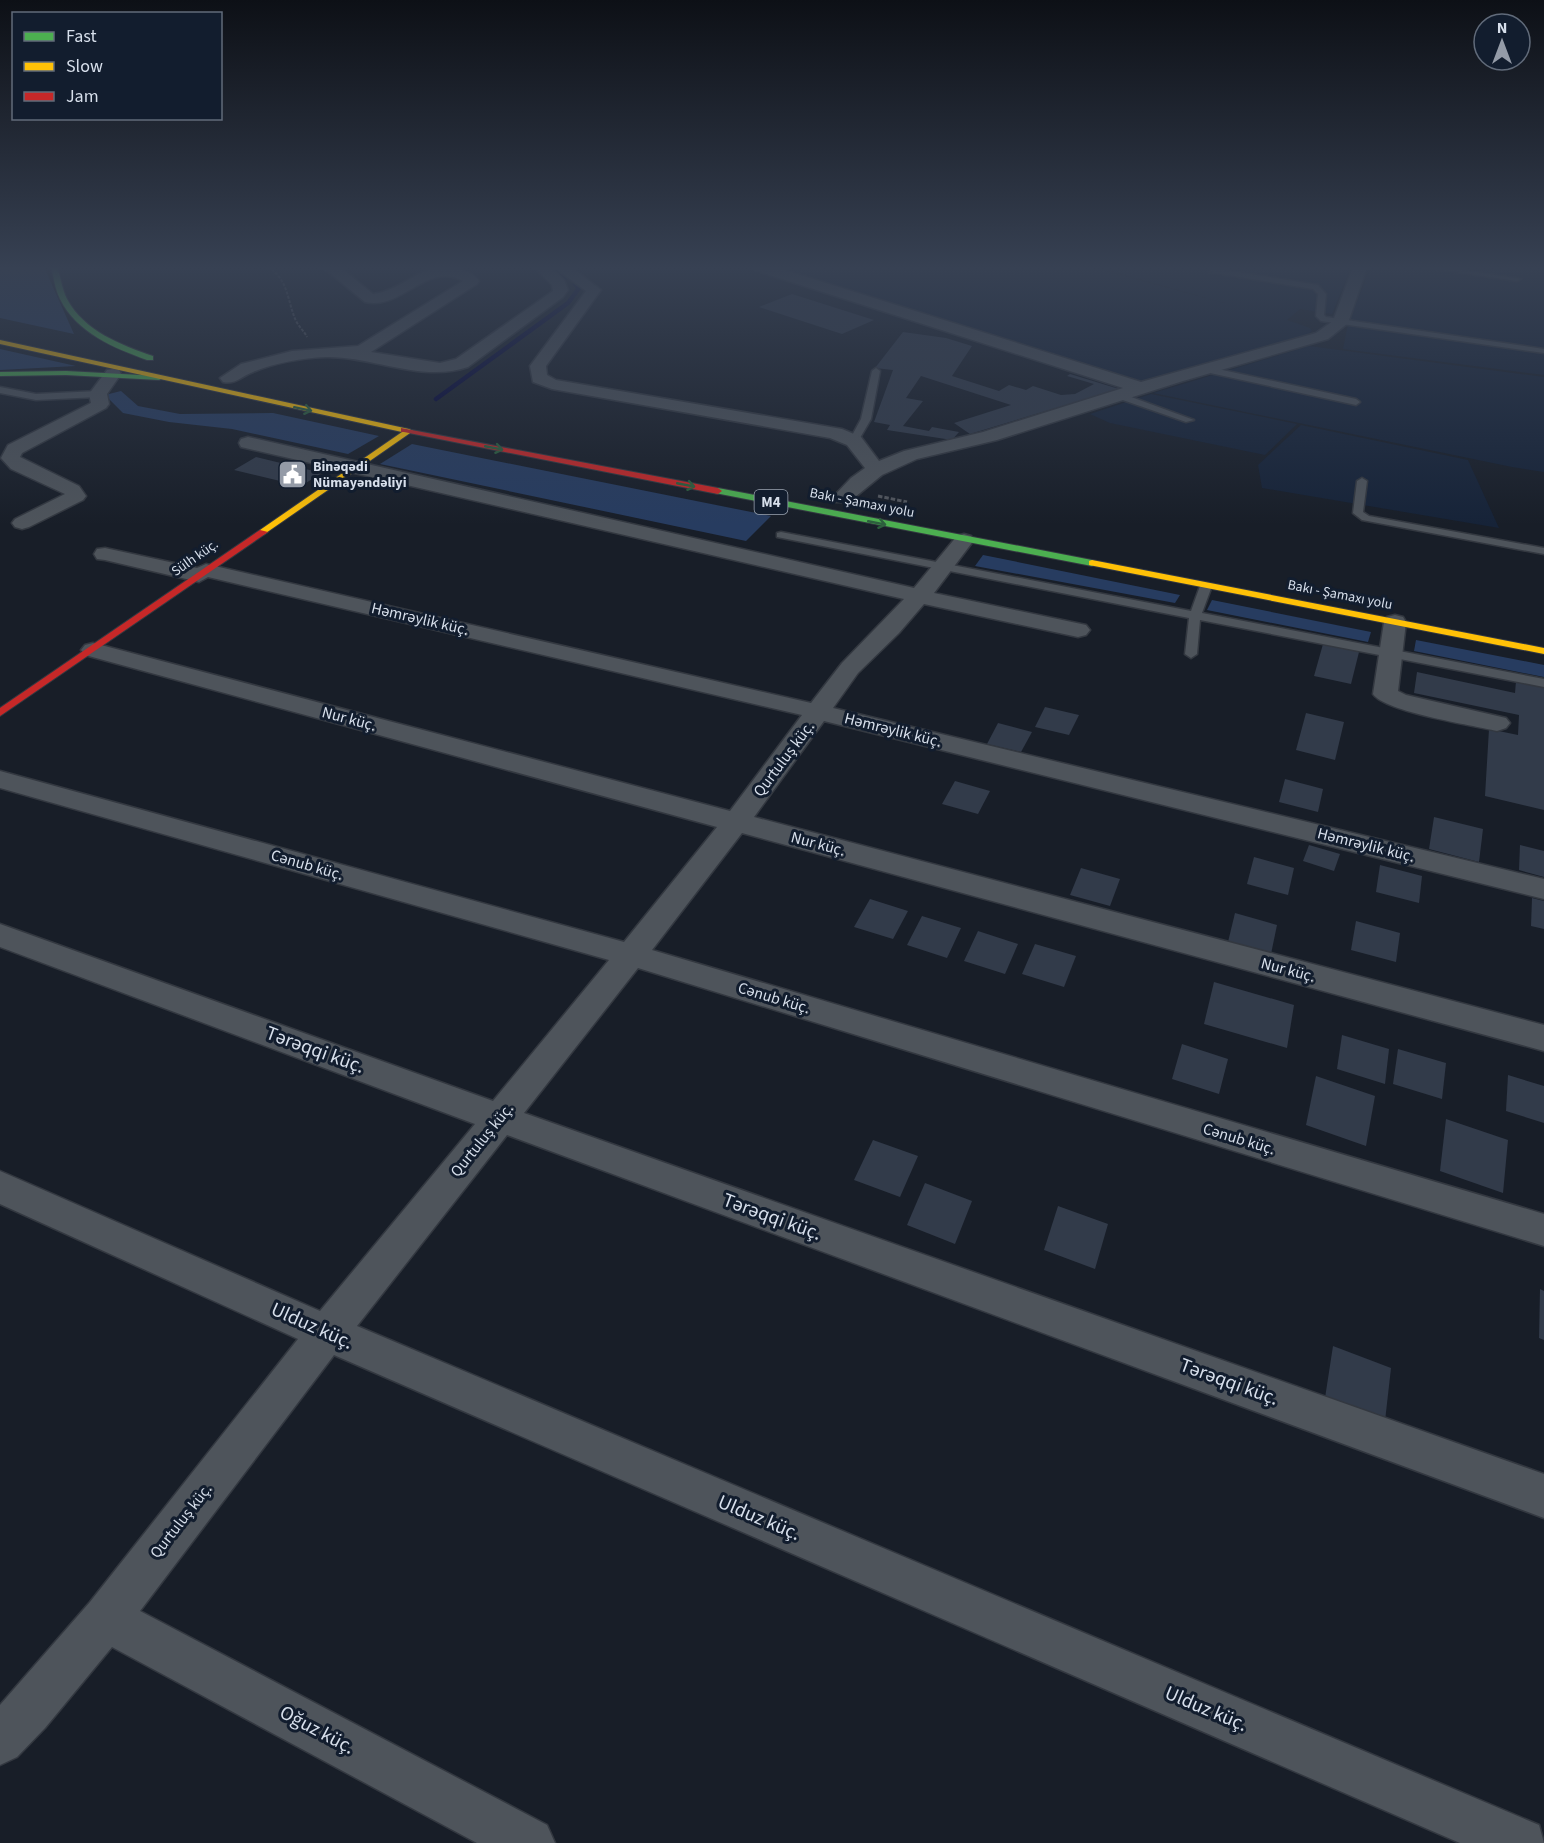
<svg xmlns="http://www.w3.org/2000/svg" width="1544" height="1843" viewBox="0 0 1544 1843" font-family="'Source Sans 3',sans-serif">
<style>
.built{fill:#162338}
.green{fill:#273c60}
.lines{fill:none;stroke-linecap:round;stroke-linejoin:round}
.stream{stroke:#020439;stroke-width:4.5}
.building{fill:#323b4a}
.lane-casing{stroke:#333840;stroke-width:3}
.street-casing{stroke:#333840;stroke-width:3}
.fast-casing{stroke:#333840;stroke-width:2}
.slow-casing{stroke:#333840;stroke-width:2}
.jam-casing{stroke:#333840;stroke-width:2}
.path-far1{stroke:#53575e;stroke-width:2;stroke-dasharray:3 1.5;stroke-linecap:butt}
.path{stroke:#53575e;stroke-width:3;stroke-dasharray:4.5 2;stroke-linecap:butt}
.lane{fill:#4e545b;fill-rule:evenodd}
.street{fill:#4e545b;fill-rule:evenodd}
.fast{fill:#4caf50;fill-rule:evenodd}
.slow{fill:#ffc107;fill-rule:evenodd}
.jam{fill:#c62828;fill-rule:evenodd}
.oneway{stroke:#2c5f3d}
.labels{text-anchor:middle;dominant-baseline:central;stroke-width:6;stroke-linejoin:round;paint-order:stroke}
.far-poi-label{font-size:14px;font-weight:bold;fill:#d7dfeb;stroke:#121d2e;text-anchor:start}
.far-street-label{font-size:14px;fill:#d7dfeb;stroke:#121d2e}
.shield{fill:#121d2e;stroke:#9ca5b2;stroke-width:1.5}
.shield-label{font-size:15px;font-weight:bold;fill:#d7dfeb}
.street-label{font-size:16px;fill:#d7dfeb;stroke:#121d2e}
.near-street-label{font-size:20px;fill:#d7dfeb;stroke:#121d2e}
</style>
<rect width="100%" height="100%" fill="#181e28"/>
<g class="built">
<polygon points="772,267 1090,267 1224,303 1098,267 1351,267 1332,314 1300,309 1287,320 1310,328 1312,331 1305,336 1140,382"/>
<polygon points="1371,267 1544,267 1544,375 1343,349 1348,324"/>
<polygon points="1309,346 1544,377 1544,472 1512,467 1153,393"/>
<polygon points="1151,394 1297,424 1265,455 1110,423 1090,414"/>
<polygon points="1301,425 1468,460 1499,528 1262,488 1258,465"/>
</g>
<g class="green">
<polygon points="0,267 44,267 74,334 0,318"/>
<polygon points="0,349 76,366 0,370"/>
<polygon points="121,391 138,406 180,414 273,413 379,436 348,454 232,429 169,422 123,413 105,395"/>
<polygon points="412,444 771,516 746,541 380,464"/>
<polygon points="983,555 1180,595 1175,603 975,566"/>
<polygon points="1212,600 1371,632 1368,642 1207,610"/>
<polygon points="1416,640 1544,665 1544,677 1414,651"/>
</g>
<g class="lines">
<g class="stream">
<polyline points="552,267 565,278"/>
<polyline points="436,399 568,303 579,288 575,284"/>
</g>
</g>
<g class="building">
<polygon points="792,294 874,320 842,334 759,307"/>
<polygon points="903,332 946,338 972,346 952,376 999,391 1009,385 1026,390 1033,386 1061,395 1075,394 1094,384 1067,376 1070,374 1119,389 970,434 954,423 1011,405 921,376 906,398 923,401 903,426 929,431 932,427 959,432 952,440 887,430 890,425 874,422 893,370 875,368"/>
<polygon points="256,457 322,473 301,486 234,470"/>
<polygon points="1323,644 1359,652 1351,684 1314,676"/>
<polygon points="1417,672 1515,693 1516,681 1544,687 1544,810 1485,796 1489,729 1518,735 1519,715 1414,693"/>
<polygon points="1045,707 1079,715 1069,735 1035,727"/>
<polygon points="1306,713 1344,722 1335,760 1296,750"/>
<polygon points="998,723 1032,732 1021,752 987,744"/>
<polygon points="1285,779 1323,789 1318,812 1279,802"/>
<polygon points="955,781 990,791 978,814 942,804"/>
<polygon points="1434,817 1483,829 1479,862 1429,849"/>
<polygon points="1309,845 1340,854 1334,871 1303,861"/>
<polygon points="1520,845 1544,851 1544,877 1519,870"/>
<polygon points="1254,857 1294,868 1288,895 1247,884"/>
<polygon points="1380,865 1422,876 1419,903 1376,892"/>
<polygon points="1081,868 1120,879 1110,906 1070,895"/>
<polygon points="1532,898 1544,901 1544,929 1531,926"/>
<polygon points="870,899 908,911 893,939 854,927"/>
<polygon points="1235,913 1277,925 1271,954 1228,942"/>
<polygon points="922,916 961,928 947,958 907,945"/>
<polygon points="1356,921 1400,933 1396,962 1351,950"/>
<polygon points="978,931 1018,944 1005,974 964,961"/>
<polygon points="1035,944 1076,956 1064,987 1022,974"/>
<polygon points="1214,982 1294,1005 1287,1048 1204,1024"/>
<polygon points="1342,1035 1389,1049 1385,1084 1337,1069"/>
<polygon points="1182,1044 1228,1059 1219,1094 1172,1079"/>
<polygon points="1398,1049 1446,1063 1442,1099 1393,1084"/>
<polygon points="1508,1075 1544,1086 1544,1123 1506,1111"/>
<polygon points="1316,1076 1375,1096 1366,1146 1306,1125"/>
<polygon points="1446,1119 1508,1140 1503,1193 1440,1171"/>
<polygon points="873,1140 918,1156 900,1197 854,1180"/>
<polygon points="925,1183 972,1201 955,1244 907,1225"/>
<polygon points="1058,1206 1108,1224 1095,1269 1044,1250"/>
<polygon points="1540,1289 1544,1291 1544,1340 1539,1338"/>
<polygon points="1333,1346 1391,1368 1385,1421 1325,1398"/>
</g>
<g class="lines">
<defs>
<g id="lane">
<polygon points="1422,267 1443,267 1521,279 1517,281"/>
<polygon points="1212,268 1318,285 1326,294 1324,315 1326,317 1544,349 1544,353 1321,321 1316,316 1318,294 1313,289 1209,272"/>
<polygon points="1204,366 1356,399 1360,402 1356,405 1201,371 1201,367"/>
<polygon points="876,368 880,371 871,419 857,443 851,443 849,441 861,419 872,371"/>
<polygon points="0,387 36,394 98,391 102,394 98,397 36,400 0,393"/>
<polygon points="1117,394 1123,394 1194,420 1186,422 1117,398"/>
<polygon points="1362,478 1367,481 1363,512 1369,516 1544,548 1544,554 1362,520 1353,513 1357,481"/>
<polygon points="781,532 1191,611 1200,586 1206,583 1212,586 1202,613 1544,679 1544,687 1200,620 1197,654 1191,658 1185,654 1189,618 777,537 777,533"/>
</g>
<g id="street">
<path d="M319 267 341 268 373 294C405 290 427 257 460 269 468 272 474 274 479 281L477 284 371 352 440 363 456 359 553 291 552 285 534 267H550L564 280 568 290 563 297 468 367C422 383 372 356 326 357 302 358 274 363 253 372 242 376 235 385 223 382L220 378 241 364 292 351 358 346 463 281C427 261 401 311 365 302L331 274Z"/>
<polygon points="554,267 571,267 601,290 546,366 547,375 556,380 842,429 861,437 879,461 904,451 983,432 1123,388 754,270 752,267 775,267 1141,382 1316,333 1333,321 1353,267 1367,267 1348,323 1328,339 1183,381 997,440 917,459 882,475 849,502 835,502 832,498 851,478 865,468 847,445 830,438 552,389 533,382 530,366 586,291"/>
<polygon points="113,369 119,370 121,374 107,394 109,404 106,408 22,453 20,457 79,486 86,496 83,500 29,527 22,529 15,527 12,523 15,519 65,494 11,469 1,458 8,445 89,404 91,403 89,394 107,370"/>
<polygon points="248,437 914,588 957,536 964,534 971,536 974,540 934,593 1086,625 1090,630 1086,635 1078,637 924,604 899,633 858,673 833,708 1544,879 1544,899 824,721 754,817 1544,1025 1544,1051 742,833 652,950 1544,1214 1544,1246 638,968 524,1113 1544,1474 1544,1518 507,1135 357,1326 1539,1825 1544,1843 1460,1843 334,1355 140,1611 547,1825 555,1843 477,1843 112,1647 45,1728 17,1757 0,1765 0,1705 90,1602 298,1339 0,1204 0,1171 320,1311 475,1124 0,947 0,924 493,1101 609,960 0,788 0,771 624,942 717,827 85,655 81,650 85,645 93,643 101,645 730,811 802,715 208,577 199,582 105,560 97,559 94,554 97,549 105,548 197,568 206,564 811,703 842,663 904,599 241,447 239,443 241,439"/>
<path d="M1395 615 1403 617 1406 622 1398 691 1406 695 1506 718 1510 723 1506 728 1497 731C1472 725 1385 712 1373 694L1384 622 1387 617Z"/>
</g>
<g id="fast">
<path d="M51 267H57C61 278 62 289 67 299 84 331 121 345 153 356V360H147C114 348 77 333 60 299 55 289 54 278 51 267Z"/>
<polygon points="66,371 159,376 163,378 159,380 66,375 0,376 0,372"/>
<polygon points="718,488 1092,560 1097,563 1092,566 715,493 715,489"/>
</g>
<g id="slow">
<polygon points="0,340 409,429 413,431 263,535 260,534 260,530 402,432 0,344"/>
<polygon points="1092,560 1544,648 1544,654 1089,565 1089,561"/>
</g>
<g id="jam">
<polygon points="401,428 718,488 722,491 718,494 404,432 401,432"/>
<polygon points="260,530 268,532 0,716 0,708"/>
</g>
</defs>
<use href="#lane" class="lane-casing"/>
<use href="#street" class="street-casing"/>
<use href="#fast" class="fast-casing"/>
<use href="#slow" class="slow-casing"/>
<use href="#jam" class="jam-casing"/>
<path class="path-far1" d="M268 267C289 280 287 301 296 321 299 327 304 331 307 337"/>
<polyline class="path" points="878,496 907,502"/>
<use href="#lane" class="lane"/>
<use href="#street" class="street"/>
<use href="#fast" class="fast"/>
<use href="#slow" class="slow"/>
<use href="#jam" class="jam"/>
</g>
<defs><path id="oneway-shaft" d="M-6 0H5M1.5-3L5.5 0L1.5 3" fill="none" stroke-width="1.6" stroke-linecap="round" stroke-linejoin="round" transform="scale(1.5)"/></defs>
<g class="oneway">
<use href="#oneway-shaft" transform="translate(303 409) rotate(12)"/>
<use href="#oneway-shaft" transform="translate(494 448) rotate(11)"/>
<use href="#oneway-shaft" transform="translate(686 485) rotate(11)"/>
<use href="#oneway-shaft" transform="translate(877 523) rotate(11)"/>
</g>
<linearGradient id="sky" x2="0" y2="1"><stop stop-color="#0d1016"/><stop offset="0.51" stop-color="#374153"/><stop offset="1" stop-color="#374153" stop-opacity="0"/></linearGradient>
<rect width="1544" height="525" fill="url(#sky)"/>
<defs>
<symbol id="civic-square" viewBox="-11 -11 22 22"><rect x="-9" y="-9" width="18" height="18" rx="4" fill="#949ba7" stroke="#121d2e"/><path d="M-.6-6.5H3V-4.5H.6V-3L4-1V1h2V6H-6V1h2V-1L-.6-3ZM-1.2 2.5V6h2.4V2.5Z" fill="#fff"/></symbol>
</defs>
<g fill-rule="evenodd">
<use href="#civic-square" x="276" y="458" width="33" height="33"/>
</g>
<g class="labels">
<g class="far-poi-label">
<text x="313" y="467">Binəqədi<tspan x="313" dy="16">Nümayəndəliyi</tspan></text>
</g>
<g class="far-street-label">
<text transform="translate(862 503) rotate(11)">Bakı - Şamaxı yolu</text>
<text transform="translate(195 558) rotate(-35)">Sülh küç.</text>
<text transform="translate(1340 595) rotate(11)">Bakı - Şamaxı yolu</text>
</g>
<rect class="shield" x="754.5" y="490" width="33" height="24" rx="4.5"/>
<g class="shield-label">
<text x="771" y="502">M4</text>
</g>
<g class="street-label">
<text transform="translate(420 619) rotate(13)">Həmrəylik küç.</text>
<text transform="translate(349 719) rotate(15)">Nur küç.</text>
<text transform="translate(893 730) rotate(14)">Həmrəylik küç.</text>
<text transform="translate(784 759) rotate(-53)">Qurtuluş küç.</text>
<text transform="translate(818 844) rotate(15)">Nur küç.</text>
<text transform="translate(1366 845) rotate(14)">Həmrəylik küç.</text>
<text transform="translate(307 865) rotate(16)">Cənub küç.</text>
<text transform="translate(1288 970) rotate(15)">Nur küç.</text>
<text transform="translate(774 998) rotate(17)">Cənub küç.</text>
<text transform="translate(1239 1139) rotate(17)">Cənub küç.</text>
<text transform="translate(482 1140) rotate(-51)">Qurtuluş küç.</text>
<text transform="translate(181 1521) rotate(-52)">Qurtuluş küç.</text>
</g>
<g class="near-street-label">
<text transform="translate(315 1050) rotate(20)">Tərəqqi küç.</text>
<text transform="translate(772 1217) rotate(20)">Tərəqqi küç.</text>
<text transform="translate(312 1326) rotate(24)">Ulduz küç.</text>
<text transform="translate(1229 1382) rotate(20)">Tərəqqi küç.</text>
<text transform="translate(759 1518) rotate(23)">Ulduz küç.</text>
<text transform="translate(1206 1709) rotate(23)">Ulduz küç.</text>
<text transform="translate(317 1730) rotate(28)">Oğuz küç.</text>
</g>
</g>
<rect x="12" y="12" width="210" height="108" fill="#121d2e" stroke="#616b7a" stroke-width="1.5"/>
<rect x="24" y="32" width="30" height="9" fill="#4caf50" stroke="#616b7a" stroke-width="1.5"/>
<text x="66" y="42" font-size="18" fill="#d7dfeb">Fast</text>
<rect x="24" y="62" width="30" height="9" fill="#ffc107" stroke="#616b7a" stroke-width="1.5"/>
<text x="66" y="72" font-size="18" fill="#d7dfeb">Slow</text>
<rect x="24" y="92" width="30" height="9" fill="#c62828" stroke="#616b7a" stroke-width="1.5"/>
<text x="66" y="102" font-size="18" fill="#d7dfeb">Jam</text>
<g transform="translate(1502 42)"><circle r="28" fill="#121d2e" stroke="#616b7a" stroke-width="1.5"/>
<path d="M0-4.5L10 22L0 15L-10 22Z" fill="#949ba7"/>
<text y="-9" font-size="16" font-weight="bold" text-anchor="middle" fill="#d7dfeb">N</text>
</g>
</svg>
